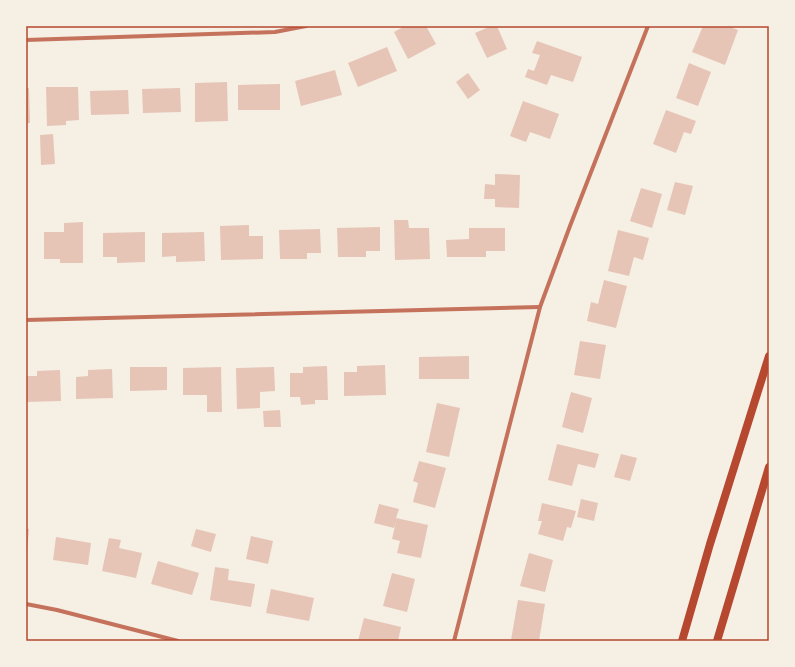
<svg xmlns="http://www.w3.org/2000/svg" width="795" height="667" viewBox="0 0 795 667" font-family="Poppins,sans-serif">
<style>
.building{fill:#e6c5b7}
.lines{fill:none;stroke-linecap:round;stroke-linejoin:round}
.path{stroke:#b5482f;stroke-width:2.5}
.minor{stroke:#c5725c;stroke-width:4}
.secondary{stroke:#b5482f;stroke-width:8}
.neatline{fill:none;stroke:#b5482f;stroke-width:1.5}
</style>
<rect width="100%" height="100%" fill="#f6efe4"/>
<g class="building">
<polygon points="405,26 426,26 436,44 408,59 394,32"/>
<polygon points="491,26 497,26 507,49 487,58 475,33"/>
<polygon points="703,26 728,26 738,30 725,65 692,52"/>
<polygon points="537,41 582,57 573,82 551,75 547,85 525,77 528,69 534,71 540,55 532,53"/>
<polygon points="387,47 397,71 358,87 348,63"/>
<polygon points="689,63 711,72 698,106 676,98"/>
<polygon points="335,70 342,95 301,106 295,81"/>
<polygon points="468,73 480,90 468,99 456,82"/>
<polygon points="227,82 228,121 195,122 195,83"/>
<polygon points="280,84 280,110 238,110 238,85"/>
<polygon points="46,87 78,87 79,120 66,121 66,125 47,126"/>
<polygon points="26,88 29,88 30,123 26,123"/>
<polygon points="180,88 181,112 143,113 142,89"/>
<polygon points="128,90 129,114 91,115 90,91"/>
<polygon points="523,101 559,114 550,139 530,132 526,142 510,136"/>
<polygon points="666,110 696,121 691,134 684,132 676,153 653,144"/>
<polygon points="53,134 55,164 41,165 40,135"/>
<polygon points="495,174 520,175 519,208 495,207 495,199 484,199 485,184 495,185"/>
<polygon points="675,182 693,186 685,215 667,210"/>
<polygon points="641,188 662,194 652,228 630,221"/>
<polygon points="394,220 408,220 409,228 429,228 430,259 395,260"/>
<polygon points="83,222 83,263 60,263 60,259 44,259 44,232 64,232 64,223"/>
<polygon points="249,225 249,236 263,236 263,259 221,260 220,226"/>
<polygon points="380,227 380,251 366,251 366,257 338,257 337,228"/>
<polygon points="469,228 505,228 505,251 486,251 486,257 447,257 446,240 469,239"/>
<polygon points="320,229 321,253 307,253 307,259 280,259 279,230"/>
<polygon points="618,230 649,238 643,260 634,257 629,276 608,271"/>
<polygon points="145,232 145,262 117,263 117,257 103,257 103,233"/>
<polygon points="204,232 205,261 176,262 176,256 162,257 162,233"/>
<polygon points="604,280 627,286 616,328 587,321 591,302 598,304"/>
<polygon points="580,341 606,345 600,379 574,375"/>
<polygon points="469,356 469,379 419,379 419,357"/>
<polygon points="385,365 386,395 344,396 344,372 357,372 357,366"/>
<polygon points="327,366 328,400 315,400 315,404 301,405 300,397 290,397 290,373 303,373 303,367"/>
<polygon points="130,367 167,367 167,390 130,391"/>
<polygon points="221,367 222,412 207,412 207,395 183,395 183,368"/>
<polygon points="274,367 275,391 260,392 260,408 237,409 236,368"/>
<polygon points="112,369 113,398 76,399 76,377 88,376 88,370"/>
<polygon points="60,370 61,401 26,402 26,376 37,376 37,371"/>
<polygon points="571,392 592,398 583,433 562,427"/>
<polygon points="437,403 460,408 449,457 426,452"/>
<polygon points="280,410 281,427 264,427 263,411"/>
<polygon points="557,444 599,454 595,468 578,464 572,486 548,480"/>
<polygon points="621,454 637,458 630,481 614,477"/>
<polygon points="419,461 446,468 435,508 413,502 418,483 413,481"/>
<polygon points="581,499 598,503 594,521 577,517"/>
<polygon points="542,503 576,511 571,528 567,527 563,541 538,534 542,521 538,521"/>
<polygon points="379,504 399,509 396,518 428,525 421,558 397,553 400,541 392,539 396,522 394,528 374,523"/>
<polygon points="26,528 29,529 27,552 26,552"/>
<polygon points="196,529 216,534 211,552 191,546"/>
<polygon points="251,536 273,541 268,564 246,559"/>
<polygon points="56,537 91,543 88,565 53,560"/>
<polygon points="109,538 121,540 119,548 142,553 136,578 102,571"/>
<polygon points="529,553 553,560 545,592 520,586"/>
<polygon points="158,561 199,573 192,595 151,584"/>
<polygon points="215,567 229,569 228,580 255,584 251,607 210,600"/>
<polygon points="392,573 415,579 407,612 383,606"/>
<polygon points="271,589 314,598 309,621 266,613"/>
<polygon points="518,600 545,604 539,641 511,640"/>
<polygon points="364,618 401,627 398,641 358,641"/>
</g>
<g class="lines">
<polyline class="path" points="768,641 769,639"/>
<g class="minor">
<polyline points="26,40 275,32 306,26"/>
<polyline points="26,320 540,307"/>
<polyline points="26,604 57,610 178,641"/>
<polyline points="454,641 540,307 570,226 648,26"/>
</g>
<g class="secondary">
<polyline points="682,641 710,544 769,356"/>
<polyline points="717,641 769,467"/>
</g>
</g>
<rect width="795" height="667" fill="none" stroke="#f6efe4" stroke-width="54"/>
<rect x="27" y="27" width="741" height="613" class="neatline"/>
</svg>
